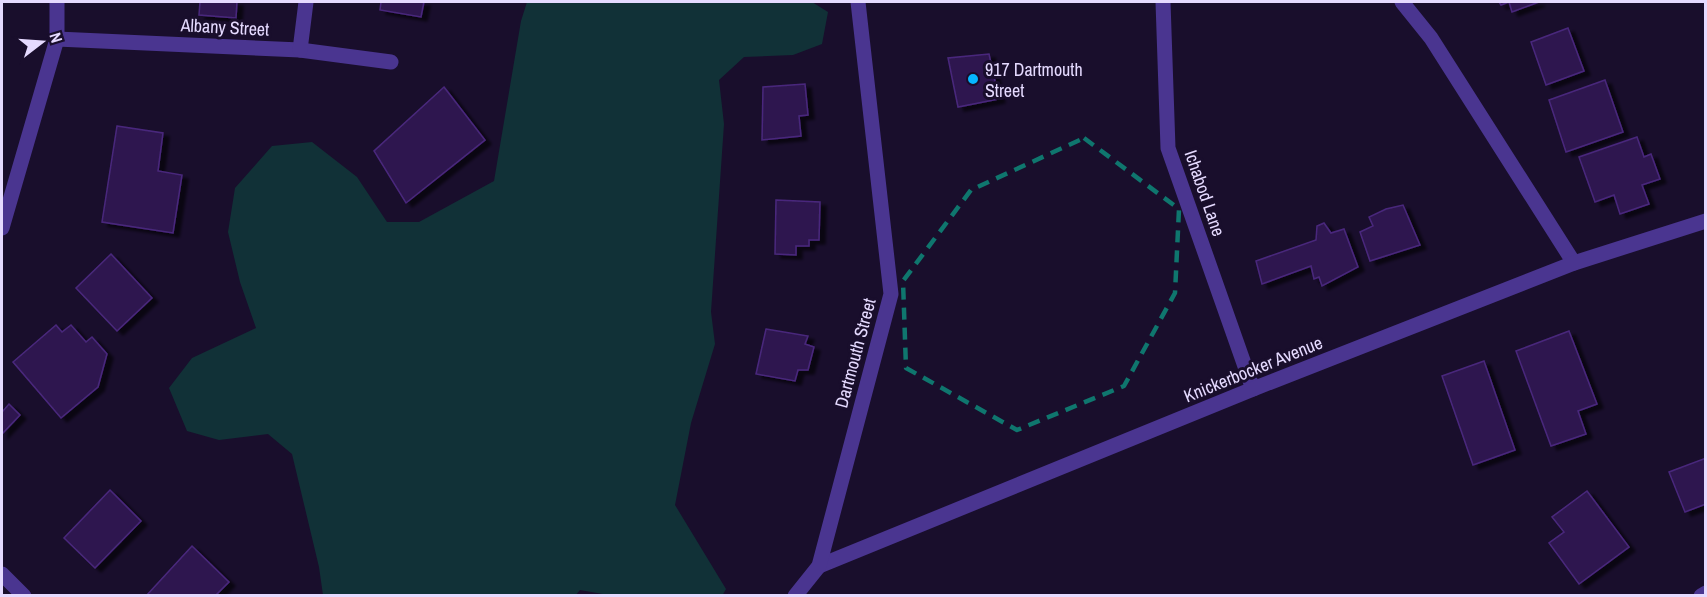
<svg xmlns="http://www.w3.org/2000/svg" width="1707" height="597" viewBox="0 0 1707 597" font-family="'Archivo Narrow',sans-serif">
<style>
.green{fill:#113137}
.building{fill:#2e194f;stroke:#4a287d;stroke-width:1.5;filter:url(#shadow)}
.lines{fill:none;stroke-linecap:round;stroke-linejoin:round}
.street{stroke:#4a3590;stroke-width:15}
.marked{fill:none;stroke:#0f766e;stroke-width:4.5;stroke-dasharray:12 8;stroke-linejoin:round}
.poi-dot{fill:#06b6ff;stroke:#190e2c;stroke-width:2}
.labels{text-anchor:middle;dominant-baseline:central;stroke-width:6;stroke-linejoin:round;paint-order:stroke}
.street-label{font-size:18px;fill:#e5daff;stroke:#190e2c}
.poi-label{font-size:18px;fill:#e5daff;stroke:#190e2c;text-anchor:start}
</style>
<defs>
<filter id="shadow"><feDropShadow dx="6" dy="4" stdDeviation="1.5" flood-color="#0009"/></filter>
</defs>
<rect width="100%" height="100%" fill="#190e2c"/>
<polygon class="green" points="527,2 812,2 828,12 822,44 793,55 744,57 719,80 724,124 711,312 715,344 691,423 675,505 726,589 722,596 614,596 580,590 575,596 323,595 319,567 292,454 268,434 219,440 187,431 169,388 192,358 256,328 240,282 228,232 235,188 272,146 312,142 357,177 387,222 419,222 494,181 521,21"/>
<g class="building">
<polygon points="200,2 237,2 236,18 199,15"/>
<polygon points="381,2 424,2 421,17 380,10"/>
<polygon points="1499,2 1539,2 1512,12 1509,2 1501,5"/>
<polygon points="1568,28 1584,71 1546,85 1531,42"/>
<polygon points="989,54 999,99 958,107 948,58"/>
<polygon points="1605,80 1623,132 1566,152 1549,100"/>
<polygon points="805,84 808,115 799,116 801,136 762,140 763,87"/>
<polygon points="444,87 485,140 406,203 374,151"/>
<polygon points="117,126 163,133 158,171 182,175 173,233 102,222"/>
<polygon points="1637,137 1644,157 1651,154 1660,179 1642,185 1649,204 1620,214 1614,195 1595,202 1579,157"/>
<polygon points="776,200 820,202 819,240 809,240 809,246 796,246 796,255 775,254"/>
<polygon points="1403,205 1420,245 1370,261 1360,232 1373,226 1369,217 1386,209"/>
<polygon points="1324,223 1331,233 1344,229 1358,267 1322,286 1319,277 1314,279 1311,266 1262,284 1256,261 1316,240 1317,226"/>
<polygon points="111,254 152,298 117,331 76,288"/>
<polygon points="56,325 62,332 71,325 86,342 92,337 107,354 98,387 61,418 13,362"/>
<polygon points="766,329 808,336 805,344 814,347 808,370 798,370 795,381 756,374"/>
<polygon points="1569,331 1597,404 1578,411 1586,434 1551,446 1516,351"/>
<polygon points="1484,361 1515,450 1473,465 1442,376"/>
<polygon points="9,404 20,415 2,434 2,410 3,411"/>
<polygon points="1706,458 1706,504 1685,512 1669,472"/>
<polygon points="110,490 141,521 95,568 64,538"/>
<polygon points="1587,491 1629,547 1579,584 1549,543 1564,532 1552,517"/>
<polygon points="192,546 229,582 215,596 146,596"/>
</g>
<g class="lines">
<g class="street">
<polyline points="1163,2 1168,148 1253,389"/>
<polyline points="1402,2 1431,38 1574,263"/>
<polyline points="57,39 300,50 391,62"/>
<polyline points="300,50 306,2"/>
<polyline points="2,228 57,39 57,2"/>
<polyline points="819,566 1253,389 1574,263 1706,221"/>
<polyline points="2,574 24,596"/>
<polyline points="795,596 819,566 891,294 858,2"/>
<polyline points="1701,596 1706,593"/>
</g>
</g>
<path class="marked" d="M1084 138 1179 209 1175 293 1124 386 1017 430 906 368 903 281 971 190Z"/>
<circle class="poi-dot" cx="973" cy="79" r="6"/>
<g class="labels">
<g class="street-label">
<text transform="translate(225 27) rotate(3)">Albany Street</text>
<text transform="translate(1205 193) rotate(71)">Ichabod Lane</text>
<text transform="translate(855 353) rotate(-75)">Dartmouth Street</text>
<text transform="translate(1253 369) rotate(-22)">Knickerbocker Avenue</text>
</g>
<g class="poi-label">
<text x="985" y="69">917 Dartmouth<tspan x="985" dy="21">Street</tspan></text>
</g>
</g>
<rect width="1707" height="597" fill="none" stroke="#e5daff" stroke-width="6"/>
<g transform="translate(42 42) rotate(73)" stroke="#190e2c" stroke-width="4.5" paint-order="stroke">
<path d="M0-4.5L10 22L0 15L-10 22Z" fill="#e5daff"/>
<text y="-9" font-size="16" font-weight="bold" text-anchor="middle" fill="#e5daff">N</text>
</g>
</svg>
